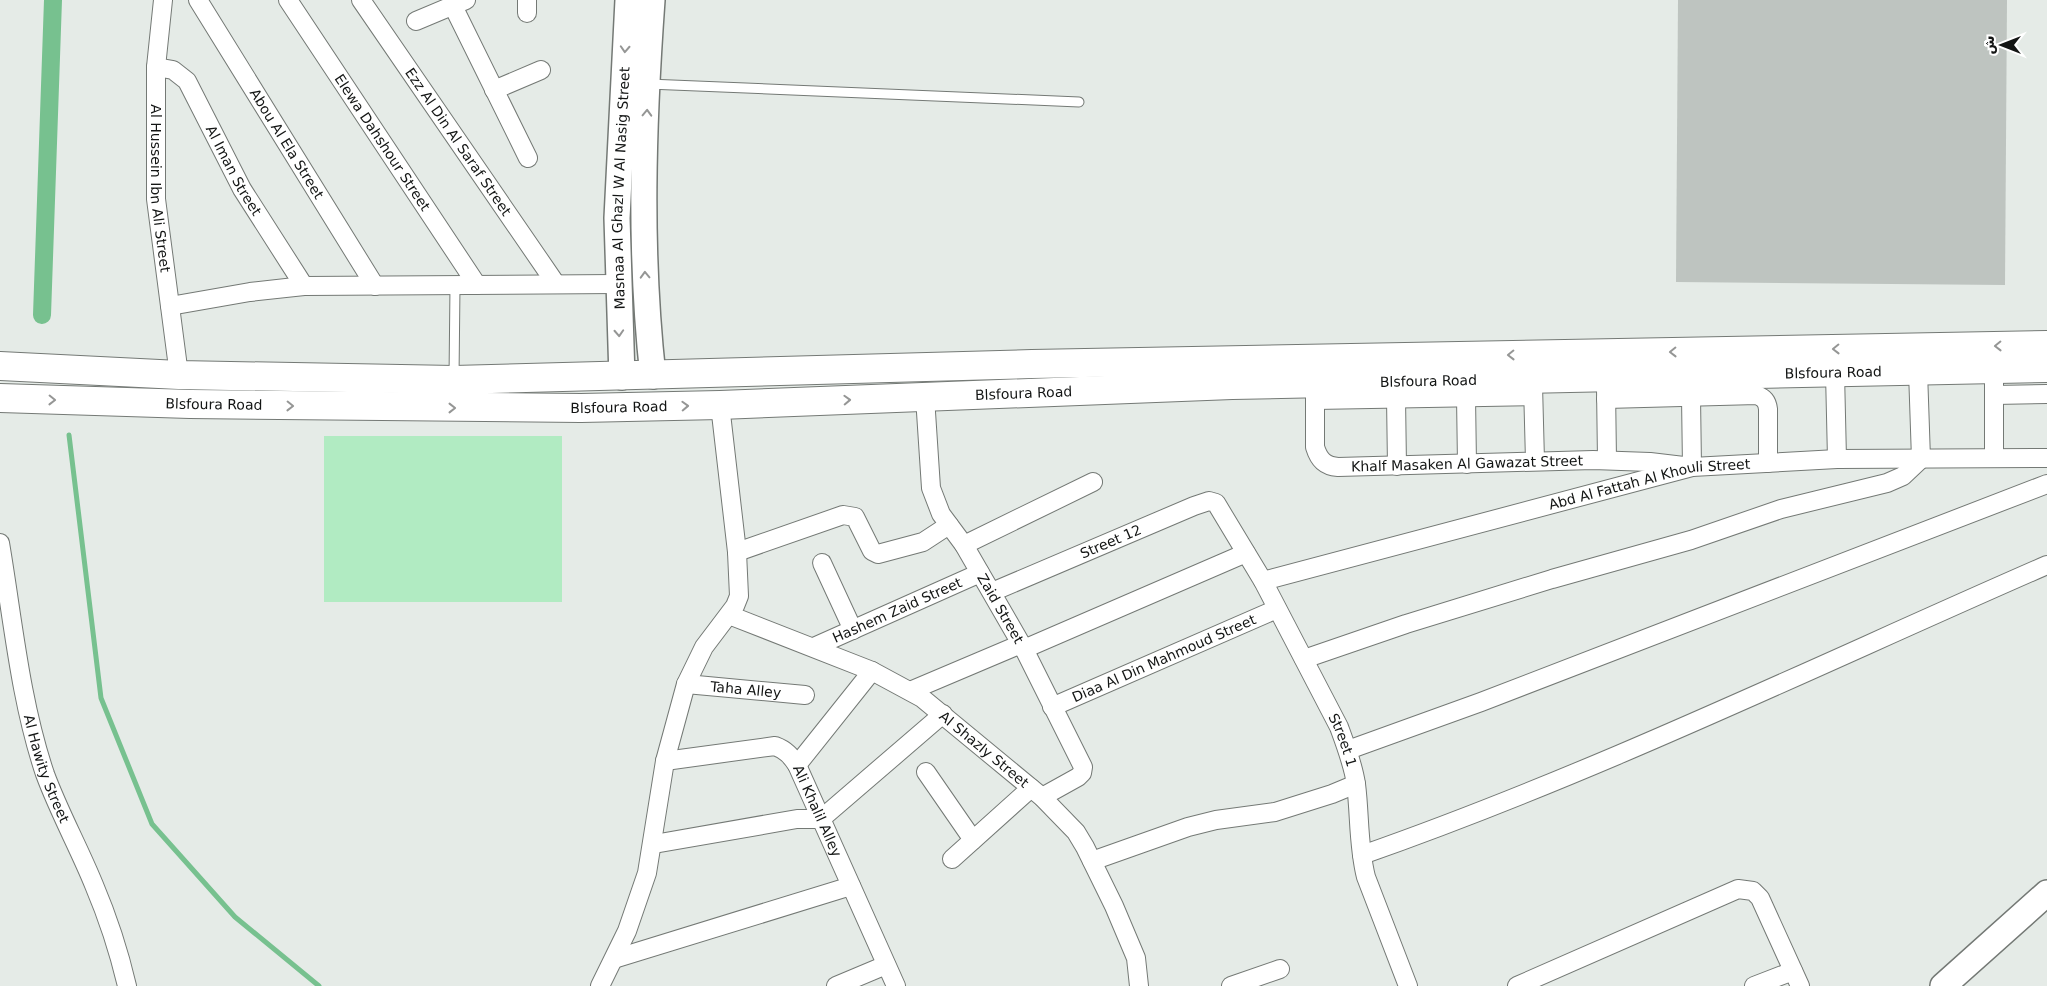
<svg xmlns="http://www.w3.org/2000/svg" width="2047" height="986" viewBox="0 0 2047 986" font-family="'DejaVu Sans','Noto Sans Arabic',sans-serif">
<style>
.green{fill:#b1ebc2}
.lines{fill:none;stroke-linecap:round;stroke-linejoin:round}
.stream{stroke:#77c18f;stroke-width:5}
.canal{stroke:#77c18f;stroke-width:18}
.building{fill:#bec4c0}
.lane-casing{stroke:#747975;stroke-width:11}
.street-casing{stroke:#747975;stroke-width:20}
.secondary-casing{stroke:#747975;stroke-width:28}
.primary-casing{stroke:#747975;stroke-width:30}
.lane{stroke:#fff;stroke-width:9}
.street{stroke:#fff;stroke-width:18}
.secondary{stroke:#fff;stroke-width:25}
.primary{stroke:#fff;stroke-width:28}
.oneway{stroke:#959695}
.labels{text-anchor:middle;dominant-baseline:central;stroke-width:5;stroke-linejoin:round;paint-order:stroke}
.street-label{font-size:14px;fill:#131514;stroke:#fff}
</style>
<rect width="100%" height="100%" fill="#e5ebe7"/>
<rect class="green" x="324" y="436" width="238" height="166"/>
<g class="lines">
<polyline class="stream" points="69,435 101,698 152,824 235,917 319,986"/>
<polyline class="canal" points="42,315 53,0"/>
</g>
<polygon class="building" points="1678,0 2007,0 2005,285 1676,282"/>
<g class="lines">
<defs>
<g id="lane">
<polyline points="648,84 1079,102"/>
<polyline points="454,378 455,286"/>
</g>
<g id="street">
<path id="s1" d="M163 0 156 67V199L179 375"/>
<path id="s2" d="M198 0 375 286"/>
<path id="s3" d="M288 0 477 285"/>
<path id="s4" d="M361 0 556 284"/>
<polyline points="527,0 527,13"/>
<polyline points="453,6 528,158"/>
<polyline points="416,21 466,0"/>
<path id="s5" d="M156 67 173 70 187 81 242 189 304 286"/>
<polyline points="494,90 541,70"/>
<polyline points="170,306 250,292 304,286 617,284"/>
<polyline points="1994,369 1994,458"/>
<polyline points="1835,373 1837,459"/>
<path id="s6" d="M1315 384V447C1319 460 1325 466 1338 467L1593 460 1650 462 1692 467 1691 397"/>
<polyline points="1533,385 1535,461"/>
<polyline points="1606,388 1607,460"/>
<polyline points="1994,395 2047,394"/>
<path id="s7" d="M925 397 931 488 941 514 964 545 1024 649 1083 767 1082 773 1078 777 1042 797"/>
<polyline points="1466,397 1467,464"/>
<polyline points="1396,398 1397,466"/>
<path d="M1606 399 1757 395C1764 398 1767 401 1768 409V463"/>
<polyline points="1315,400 1533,396"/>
<path id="s8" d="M0 543C13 620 20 700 45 774 59 812 79 848 94 885 108 918 119 952 127 986"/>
<polyline points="964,545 1093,482"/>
<polyline points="737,552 843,515 855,517 872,551 878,554 923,542 949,525"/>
<polyline points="822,563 853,630"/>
<path id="s9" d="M1263 581 1692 467 1837 459 2047 458"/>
<path id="s10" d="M992 592 1194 506 1209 501 1216 503 1263 581 1339 727C1346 746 1353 764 1356 784 1360 815 1358 846 1366 877L1408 986"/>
<path id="s11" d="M729 615 872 671 922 698 1042 797 1076 832 1085 847 1114 906 1136 958 1139 986"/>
<path id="s12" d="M814 647 980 573"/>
<polyline points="1024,649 1246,553"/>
<polyline points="1304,659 1406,624 1552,579 1691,540 1781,509 1887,483 1903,476 1921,459 1918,371"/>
<path id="s13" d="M686 684 805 695"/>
<polyline points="910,691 1021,644"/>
<path id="s14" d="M1052 707 1277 609"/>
<polyline points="1348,750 1481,702 2047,484"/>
<path id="s15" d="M665 761 775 746C786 750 791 756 797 765L896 986"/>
<polyline points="797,765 872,671"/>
<polyline points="926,772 973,840"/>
<polyline points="654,844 797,819 821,819 943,714"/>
<path d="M1362 855C1596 773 1820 664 2047 565"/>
<polyline points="952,859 1031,788"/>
<polyline points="1092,861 1188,827 1216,820 1275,812 1332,794 1356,784"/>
<polyline points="614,959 851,886"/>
<polyline points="600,986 627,931 647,873 665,761 686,684 704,647 735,606 739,596 737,552 720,405"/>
<polyline points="836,986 886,965"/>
<polyline points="1231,986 1280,969"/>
<polyline points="1517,986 1738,889 1753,891 1760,898 1800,986"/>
<polyline points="1754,986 1793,971"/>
</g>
<g id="secondary">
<path d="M652 0C643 125 639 251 653 376"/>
<path id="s16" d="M622 377 617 218 628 0"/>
<polyline points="1943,986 2047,893"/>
</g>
<g id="primary">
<polyline points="0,366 179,375 454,380 1032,364 2047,345"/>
<path id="s17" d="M0 398 190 404 581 408 720 405 1232 385 2047 368"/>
</g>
</defs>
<use href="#lane" class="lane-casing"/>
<use href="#street" class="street-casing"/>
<use href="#secondary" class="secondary-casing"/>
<use href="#primary" class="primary-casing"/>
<use href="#lane" class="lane"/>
<use href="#street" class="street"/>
<use href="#secondary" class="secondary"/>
<use href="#primary" class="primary"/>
</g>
<defs><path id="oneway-chevron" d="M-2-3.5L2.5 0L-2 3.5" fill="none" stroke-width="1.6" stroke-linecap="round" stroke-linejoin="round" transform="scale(1.25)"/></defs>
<g class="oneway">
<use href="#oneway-chevron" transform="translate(625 49) rotate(93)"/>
<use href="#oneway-chevron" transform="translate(647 113) rotate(-88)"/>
<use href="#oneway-chevron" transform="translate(645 275) rotate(-92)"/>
<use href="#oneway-chevron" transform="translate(619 333) rotate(87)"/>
<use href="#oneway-chevron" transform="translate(1998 346) rotate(179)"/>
<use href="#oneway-chevron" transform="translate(1836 349) rotate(179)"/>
<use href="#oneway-chevron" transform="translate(1673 352) rotate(179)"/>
<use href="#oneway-chevron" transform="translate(1511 355) rotate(179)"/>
<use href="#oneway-chevron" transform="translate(52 400) rotate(1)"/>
<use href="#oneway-chevron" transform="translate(847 400) rotate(-2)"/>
<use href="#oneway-chevron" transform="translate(290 406) rotate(1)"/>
<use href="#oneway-chevron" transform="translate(685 406) rotate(-2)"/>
<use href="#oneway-chevron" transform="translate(452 408)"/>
</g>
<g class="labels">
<g class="street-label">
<text stroke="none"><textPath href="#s3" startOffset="171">Elewa Dahshour Street</textPath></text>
<text stroke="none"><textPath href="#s4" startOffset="172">Ezz Al Din Al Saraf Street</textPath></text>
<text stroke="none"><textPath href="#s2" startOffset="169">Abou Al Ela Street</textPath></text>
<text stroke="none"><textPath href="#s5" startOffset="136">Al Iman Street</textPath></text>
<text stroke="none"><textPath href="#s1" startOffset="189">Al Hussein Ibn Ali Street</textPath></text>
<text stroke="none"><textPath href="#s16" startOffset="189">Masnaa Al Ghazl W Al Nasig Street</textPath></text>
<text stroke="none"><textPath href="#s17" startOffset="1834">Blsfoura Road</textPath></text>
<text stroke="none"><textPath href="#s17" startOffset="1429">Blsfoura Road</textPath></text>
<text stroke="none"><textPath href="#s17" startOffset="1024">Blsfoura Road</textPath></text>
<text stroke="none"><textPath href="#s17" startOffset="214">Blsfoura Road</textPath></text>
<text stroke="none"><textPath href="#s17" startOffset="619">Blsfoura Road</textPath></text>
<text stroke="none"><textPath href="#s6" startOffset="225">Khalf Masaken Al Gawazat Street</textPath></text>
<text stroke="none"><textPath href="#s9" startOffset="399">Abd Al Fattah Al Khouli Street</textPath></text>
<text stroke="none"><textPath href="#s10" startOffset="129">Street 12</textPath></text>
<text stroke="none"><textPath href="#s7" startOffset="231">Zaid Street</textPath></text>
<text stroke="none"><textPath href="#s12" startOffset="91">Hashem Zaid Street</textPath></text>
<text stroke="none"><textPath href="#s14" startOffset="122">Diaa Al Din Mahmoud Street</textPath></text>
<text stroke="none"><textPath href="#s13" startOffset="60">Taha Alley</textPath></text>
<text stroke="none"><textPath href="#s10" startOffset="512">Street 1</textPath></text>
<text stroke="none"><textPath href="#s11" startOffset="291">Al Shazly Street</textPath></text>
<text stroke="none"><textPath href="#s8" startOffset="231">Al Hawity Street</textPath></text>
<text stroke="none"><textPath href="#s15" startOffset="191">Ali Khalil Alley</textPath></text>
</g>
</g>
<g transform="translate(2002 45) rotate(270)" stroke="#ffffff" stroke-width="4" paint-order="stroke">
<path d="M0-4L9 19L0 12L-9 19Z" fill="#131514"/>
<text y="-8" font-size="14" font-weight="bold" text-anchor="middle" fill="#131514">ش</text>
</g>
</svg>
